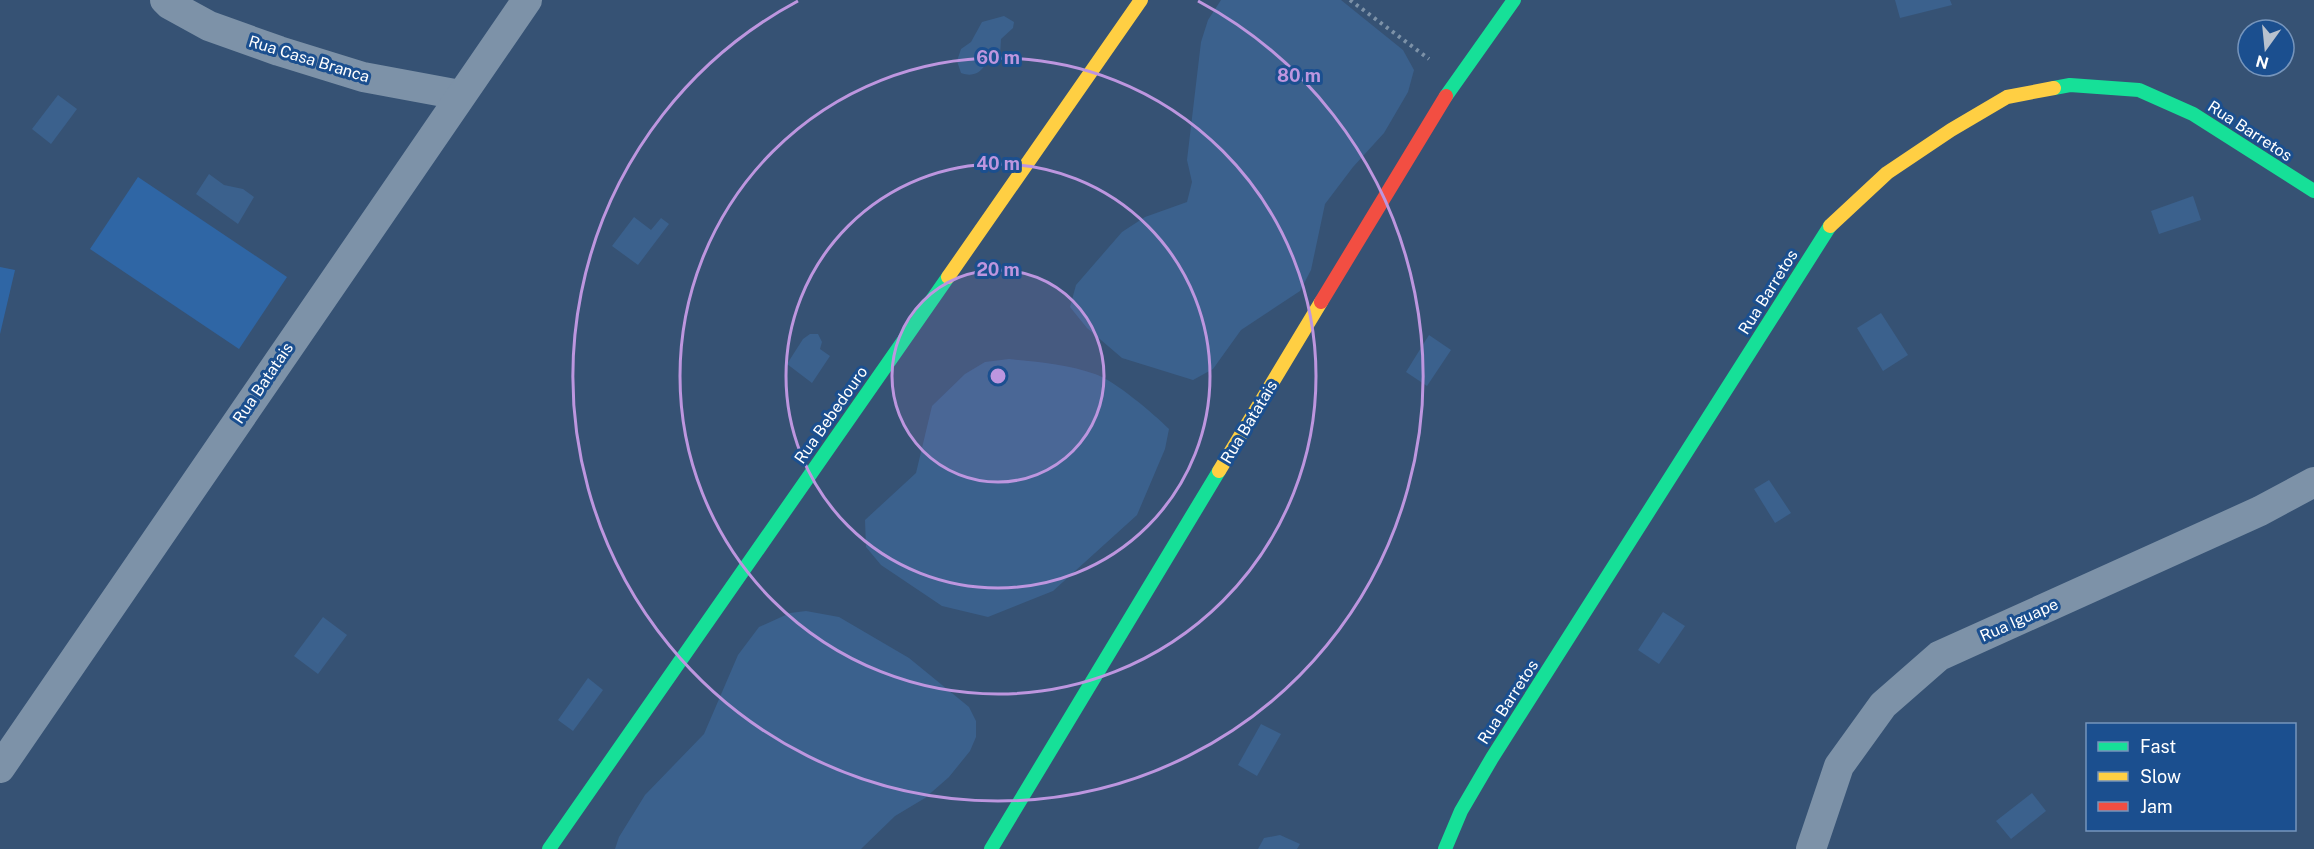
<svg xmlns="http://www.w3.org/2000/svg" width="2314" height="849" viewBox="0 0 2314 849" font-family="'Public Sans',sans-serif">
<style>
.green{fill:#2f66a5}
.water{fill:#3b618d}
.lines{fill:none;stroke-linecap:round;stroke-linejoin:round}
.path{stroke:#7d92a8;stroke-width:4;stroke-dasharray:3 4.5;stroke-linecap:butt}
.street{stroke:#7d92a8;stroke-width:30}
.fast{stroke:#16e098;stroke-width:14}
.slow{stroke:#ffcf43;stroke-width:14}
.jam{stroke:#f24e42;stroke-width:14}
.ring{fill:none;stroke:#bd96df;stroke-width:3}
.labels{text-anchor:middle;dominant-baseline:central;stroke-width:6;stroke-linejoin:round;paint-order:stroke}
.street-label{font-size:16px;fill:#fff;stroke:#1b4f8f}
.centre{fill:#bd96df;stroke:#1b4f8f;stroke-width:3}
.ring-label{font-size:18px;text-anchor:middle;font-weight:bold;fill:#bd96df;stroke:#1b4f8f;stroke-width:6;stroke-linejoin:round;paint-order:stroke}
</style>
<rect width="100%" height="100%" fill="#365274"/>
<g class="green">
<polygon points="138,177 287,277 239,349 90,249"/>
<polygon points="0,267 15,270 0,334"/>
</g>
<g class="water">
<polygon points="1221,0 1341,0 1403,50 1414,70 1408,92 1384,133 1353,167 1325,204 1311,270 1300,291 1241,330 1213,369 1193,380 1122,358 1087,328 1070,307 1076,285 1122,232 1145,217 1187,202 1192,182 1187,160 1201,42 1208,20"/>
<polygon points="1895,0 1950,0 1952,5 1900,18"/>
<path d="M1004 16 1014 22 1013 28 1001 39 1000 56 988 59C983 71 975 78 961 73L957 61 961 49 971 42 982 22Z"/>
<polygon points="58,95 77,109 51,144 32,129"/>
<polygon points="209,174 224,185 243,189 254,197 238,224 196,194"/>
<polygon points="2193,196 2201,220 2159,234 2151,211"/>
<polygon points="634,217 651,230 661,218 669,224 638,265 612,246"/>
<polygon points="1881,313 1908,355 1883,371 1857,328"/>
<polygon points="810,334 818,334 822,342 820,349 830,356 812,383 787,364 803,339"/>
<polygon points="1429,335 1451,350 1427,386 1406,372"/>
<path d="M1009 359C1038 362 1067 364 1095 374 1114 380 1154 414 1169 429L1165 449 1137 515 1053 591 988 617 942 606 881 565 866 547 865 520 916 473 932 406 965 374 985 362Z"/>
<polygon points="1769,480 1791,513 1775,523 1754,489"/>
<polygon points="806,611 839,617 909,658 969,707 976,721 976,737 970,751 949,777 925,798 895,816 861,849 615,849 619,837 645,795 704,734 738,655 759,627 790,613"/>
<polygon points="1663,612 1685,626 1659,664 1638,650"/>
<polygon points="323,617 347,635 318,674 294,656"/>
<polygon points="588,678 603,690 573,731 558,720"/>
<polygon points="1261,724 1281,734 1257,776 1238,765"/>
<polygon points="2032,793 2046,811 2011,839 1996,821"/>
<polygon points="1280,835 1300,844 1297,849 1258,849 1264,838"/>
</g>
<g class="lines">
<polyline class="path" points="1350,0 1429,59"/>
<g class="street">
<polyline points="165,0 169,4 209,26 279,51 363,77 460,95"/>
<polyline points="0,768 527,0"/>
<polyline points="1811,849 1839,766 1883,705 1939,656 2260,511 2314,482"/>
</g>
<g class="fast">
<polyline points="2054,88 2070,85 2139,90 2193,114 2314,191"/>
<polyline points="1446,96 1514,0"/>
<polyline points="549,849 948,277"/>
<polyline points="991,849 1219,471"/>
<polyline points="1445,849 1461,811 1492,758 1830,226"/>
</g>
<g class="slow">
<polyline points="1830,226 1887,173 1951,130 2007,97 2054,88"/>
<polyline points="948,277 1141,0"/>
<polyline points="1219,471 1321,302"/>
</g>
<polyline class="jam" points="1321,302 1446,96"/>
</g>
<circle cx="998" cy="376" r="106" fill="#bd96df" fill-opacity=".12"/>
<g class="ring">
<circle cx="998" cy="376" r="106"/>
<circle cx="998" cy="376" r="212"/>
<circle cx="998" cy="376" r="318"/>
<path d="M1198 1A425 425 0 1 1 798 1"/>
</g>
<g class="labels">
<g class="street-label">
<text transform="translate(309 59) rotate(17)">Rua Casa Branca</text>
<text transform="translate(2250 131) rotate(33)">Rua Barretos</text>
<text transform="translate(1768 292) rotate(-58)">Rua Barretos</text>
<text transform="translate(263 383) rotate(-56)">Rua Batatais</text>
<text transform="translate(831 415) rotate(-55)">Rua Bebedouro</text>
<text transform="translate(1249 422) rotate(-59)">Rua Batatais</text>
<text transform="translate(2019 620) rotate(-24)">Rua Iguape</text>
<text transform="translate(1508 702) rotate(-57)">Rua Barretos</text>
</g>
</g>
<circle cx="998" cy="376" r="9" class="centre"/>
<g class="ring-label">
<text x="998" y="64">60 m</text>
<text x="1299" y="82">80 m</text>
<text x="998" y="170">40 m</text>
<text x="998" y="276">20 m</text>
</g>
<rect x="2086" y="723" width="210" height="108" fill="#1b4f8f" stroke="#7695bc" stroke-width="1.5"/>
<rect x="2098" y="742" width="30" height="9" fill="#16e098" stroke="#7695bc" stroke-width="1.5"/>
<text x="2140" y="753" font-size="18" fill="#ffffff">Fast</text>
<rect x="2098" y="772" width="30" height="9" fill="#ffcf43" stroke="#7695bc" stroke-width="1.5"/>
<text x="2140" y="783" font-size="18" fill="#ffffff">Slow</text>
<rect x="2098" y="802" width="30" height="9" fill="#f24e42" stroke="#7695bc" stroke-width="1.5"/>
<text x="2140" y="813" font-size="18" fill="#ffffff">Jam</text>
<g transform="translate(2266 48) rotate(195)"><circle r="28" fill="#1b4f8f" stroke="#7695bc" stroke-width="1.5"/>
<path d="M0-4.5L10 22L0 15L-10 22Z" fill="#b9c2ce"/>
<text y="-9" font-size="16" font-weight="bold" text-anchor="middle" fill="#ffffff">N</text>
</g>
</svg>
